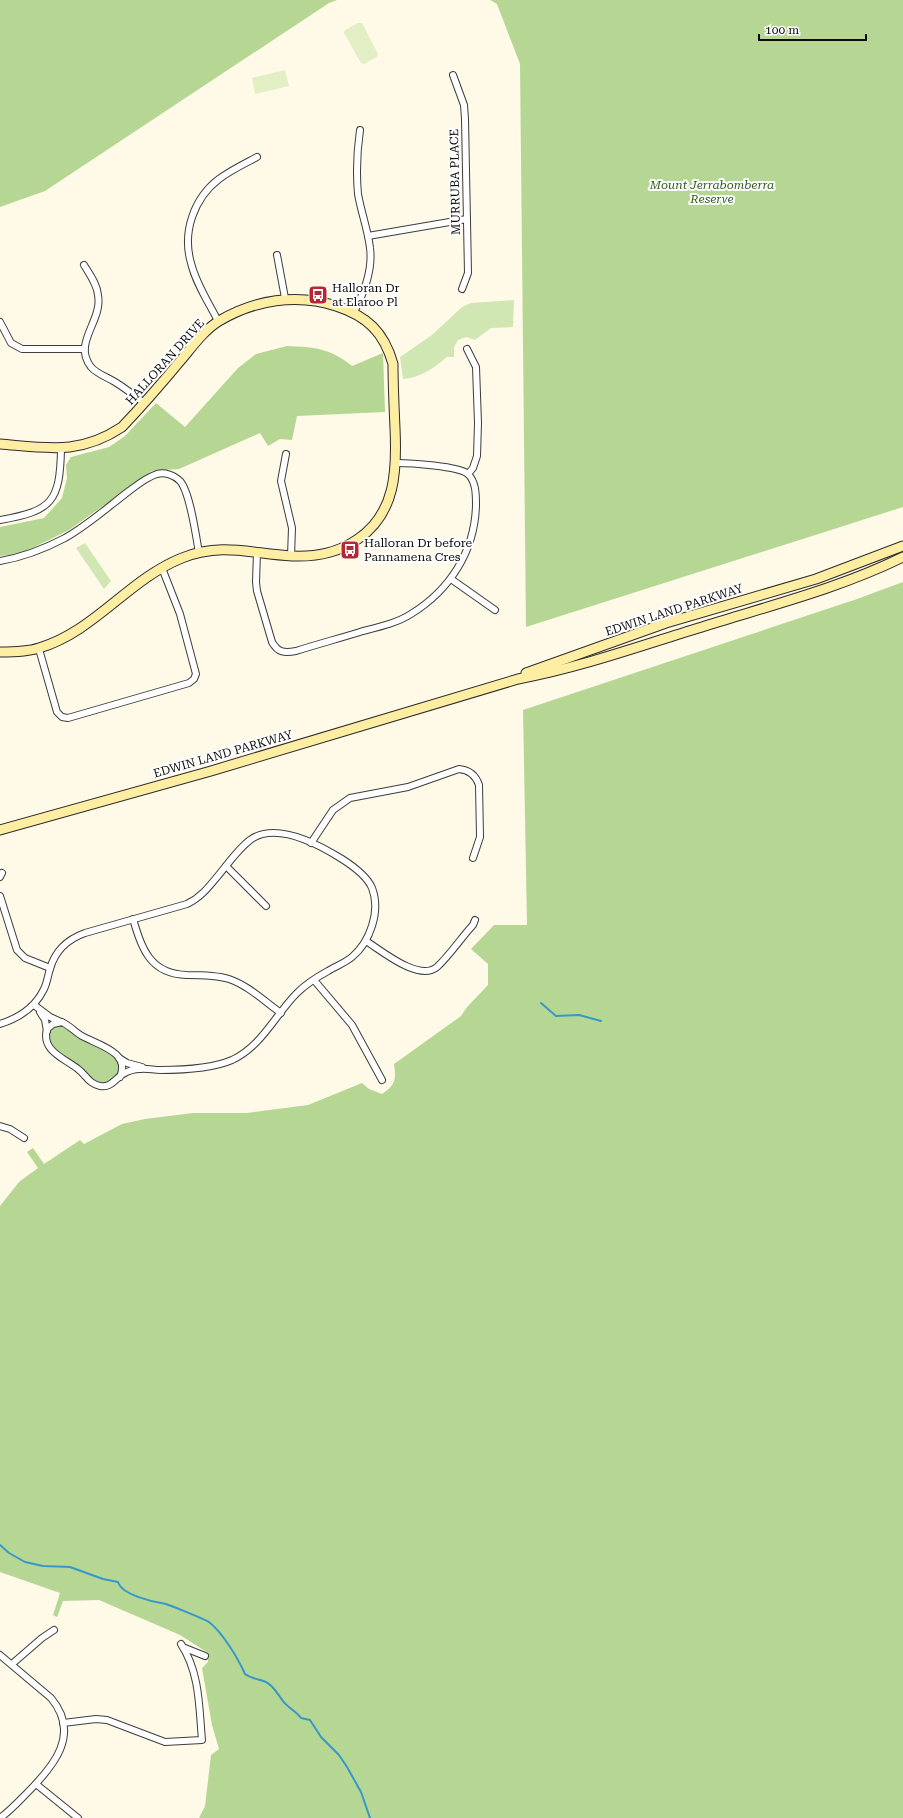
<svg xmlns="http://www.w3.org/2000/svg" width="903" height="1818" viewBox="0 0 903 1818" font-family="'Roboto Serif',serif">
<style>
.green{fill:#d1e7b3}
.forest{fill:#b6d793}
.pitch{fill:#e2eec4}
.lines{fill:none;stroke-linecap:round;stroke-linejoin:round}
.stream{stroke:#3698ca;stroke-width:2}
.street-casing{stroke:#3d3d3d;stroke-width:8}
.secondary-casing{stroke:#2c2c2c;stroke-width:11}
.street{stroke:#fff;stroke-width:6}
.secondary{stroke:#feeea3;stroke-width:9}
.labels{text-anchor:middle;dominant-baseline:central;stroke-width:4;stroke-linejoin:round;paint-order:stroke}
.street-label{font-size:12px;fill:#0a0a0a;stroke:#fff}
.park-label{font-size:12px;font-style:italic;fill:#2f5f1d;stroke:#fff}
.poi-label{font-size:12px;fill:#0a0a0a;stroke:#fff;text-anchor:start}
</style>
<rect width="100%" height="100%" fill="#fff9e7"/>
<g class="green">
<path d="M514 300 513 327 491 328 475 340 466 337 458 340 454 347V357H447C434 368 420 378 403 379L400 357 432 335 462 307 471 303Z"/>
<polygon points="85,543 111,581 104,589 76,548"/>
</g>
<g class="forest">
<polygon points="0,0 337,0 329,3 45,191 0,207"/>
<polygon points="490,0 903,0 903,507 526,627 520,64 497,4"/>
<path d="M287 346C314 347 330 348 352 366L383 353 385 412 297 416 292 440 280 439 268 446 260 433 179 469 152 471 69 530 20 554 0 556V527L44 518 62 498 67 478 66 465 71 457 109 447 125 436 156 403 185 427 238 368 256 354Z"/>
<path d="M903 582V1818H199L205 1806 211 1755 219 1749 212 1725 202 1668 208 1662V1653L180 1635 99 1600 63 1601 57 1617 53 1615 60 1593 0 1572V1206L19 1182 38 1168 27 1152 33 1148 44 1164 80 1140 84 1144 122 1124 145 1119 193 1113H247L308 1105 362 1083 369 1089 382 1094C396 1085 396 1079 394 1064L461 1016 467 1007 488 985V964L471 949 494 925H527L523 710 857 599Z"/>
<path d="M61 1025C68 1028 72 1034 78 1038 94 1047 126 1050 117 1076L107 1083 95 1081 56 1051 49 1038 52 1028Z"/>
</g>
<g class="pitch">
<polygon points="358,23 362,23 378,54 377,57 364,64 361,63 344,33 345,30"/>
<polygon points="285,70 289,86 255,94 252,78"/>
</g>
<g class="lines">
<g class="stream">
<polyline points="541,1003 556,1016 579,1015 601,1021"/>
<path d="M0 1545 9 1553 25 1562 43 1566 70 1567 103 1579 118 1582C122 1595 153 1602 166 1604 172 1606 204 1619 209 1622 222 1632 238 1658 245 1674 252 1679 259 1679 266 1682 274 1686 278 1695 283 1701 288 1708 296 1711 301 1718L310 1720 321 1737 339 1755 347 1767 361 1792 370 1818"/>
</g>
<defs>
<g id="street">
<polyline points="453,75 464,105 465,119 468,273 462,289"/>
<polyline points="368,236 467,219"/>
<polyline points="277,255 285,298"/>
<path d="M84 265C90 275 97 284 98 295 103 321 72 343 91 367 97 374 107 377 115 382 125 388 135 396 144 403"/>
<path d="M354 312C364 293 373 270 370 248 368 230 361 212 358 194 356 172 357 151 360 130"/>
<path d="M218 321C209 303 196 284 191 263 182 232 194 198 219 179 231 170 244 164 257 157"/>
<polyline points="0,322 11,343 22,349 84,349"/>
<polyline points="467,349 476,367 478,423 477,456 473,468 468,474"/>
<polyline points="286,454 281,481 292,528 291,556"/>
<path d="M0 520C52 511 60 502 61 449"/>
<path d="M257 552 256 582 257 591 272 642C278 653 285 653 296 651 318 644 341 638 363 631 379 627 397 623 411 614 450 590 475 551 476 505 476 494 476 482 468 474 459 466 410 463 396 463"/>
<path d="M0 561C24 557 44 549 65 538 88 525 108 507 129 491 137 485 147 477 157 474 165 472 174 475 180 481 190 492 196 536 199 553"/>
<polyline points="451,579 495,610"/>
<polyline points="39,649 57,712 62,717 68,718 189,683 194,679 196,674 180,614 162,568"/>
<path d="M311 843 333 810 350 798 408 787 459 769C469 770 476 776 479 785L480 837 473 858"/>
<polyline points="226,866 266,906"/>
<polyline points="0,877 2,873"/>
<polyline points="0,896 17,950 25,958 50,968"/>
<path d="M133 919C142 949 150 974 187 975 201 975 216 975 229 979 249 986 264 1001 281 1013"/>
<path d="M366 941C382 951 419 982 437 967 450 955 461 938 473 925L475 920"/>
<polyline points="314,980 352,1025 382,1080"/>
<polyline points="34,1005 50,1017 61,1022"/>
<polyline points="40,1012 45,1020 47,1031"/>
<path d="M0 1024C19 1018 35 1008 44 989 47 983 48 975 50 969 55 951 68 939 85 933L187 904C200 898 208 888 217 877 228 864 237 850 250 840 276 821 318 844 342 859 353 866 367 876 372 888 381 911 370 942 352 957 345 963 336 966 328 971 317 977 306 984 297 993 275 1015 262 1046 232 1060 211 1069 183 1070 160 1070 154 1070 146 1068 140 1069 134 1069 128 1071 123 1074 115 1079 111 1088 100 1086 89 1084 86 1075 78 1069 64 1058 41 1051 47 1029L53 1024 62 1022C70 1026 75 1032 82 1036 98 1045 131 1052 120 1077"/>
<polyline points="119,1058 127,1063 142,1067"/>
<polyline points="0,1126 10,1129 24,1138"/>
<polyline points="185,1648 205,1656"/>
<path d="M0 1655 51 1698C81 1734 54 1766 27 1793 19 1801 10 1811 0 1818"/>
<polyline points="12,1664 42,1638 54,1630"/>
<path d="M63 1723 96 1719 107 1720 165 1742 202 1740C199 1707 200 1673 181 1644"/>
<polyline points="36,1784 78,1818"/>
</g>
<g id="secondary">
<path d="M0 444C48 448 80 455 122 427 143 405 162 383 181 360 192 347 204 330 219 321 254 300 297 293 336 306 367 316 384 332 393 364 393 385 394 406 395 428 397 470 396 513 358 539 338 553 317 557 292 556 252 554 222 542 182 558 129 579 94 632 39 648 27 652 13 652 0 652"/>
<polyline points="526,673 666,623 816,579 903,546"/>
<path d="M0 830 211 771 518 679C582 667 643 645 705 626 772 605 840 588 903 557"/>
</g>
</defs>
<use href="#street" class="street-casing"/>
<use href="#secondary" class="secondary-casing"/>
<use href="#street" class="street"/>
<use href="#secondary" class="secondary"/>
</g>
<defs>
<symbol id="bus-square" viewBox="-11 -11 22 22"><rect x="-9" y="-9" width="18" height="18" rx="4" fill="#b62635" stroke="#fff"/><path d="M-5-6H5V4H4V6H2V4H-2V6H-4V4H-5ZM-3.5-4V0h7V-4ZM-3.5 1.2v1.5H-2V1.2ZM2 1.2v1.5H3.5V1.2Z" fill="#fff"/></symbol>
</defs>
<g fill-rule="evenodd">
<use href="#bus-square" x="307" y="284" width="22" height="22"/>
<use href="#bus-square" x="339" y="539" width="22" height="22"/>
</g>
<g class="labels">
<g class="street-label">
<text transform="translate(455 182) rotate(-91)">MURRUBA PLACE</text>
<text transform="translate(165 362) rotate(-48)">HALLORAN DRIVE</text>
<text transform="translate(674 610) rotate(-18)">EDWIN LAND PARKWAY</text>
<text transform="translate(223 754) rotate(-16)">EDWIN LAND PARKWAY</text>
</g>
<g class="park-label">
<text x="712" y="185">Mount Jerrabomberra<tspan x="712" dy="14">Reserve</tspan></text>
</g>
<g class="poi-label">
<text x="332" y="288">Halloran Dr<tspan x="332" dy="14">at Elaroo Pl</tspan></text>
<text x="364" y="543">Halloran Dr before<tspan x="364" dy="14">Pannamena Cres</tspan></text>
</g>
</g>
<path d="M759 34v6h107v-6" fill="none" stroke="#0a0a0a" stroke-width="2"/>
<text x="765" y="34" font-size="12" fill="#0a0a0a" stroke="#ffffff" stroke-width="3" paint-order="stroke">100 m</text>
</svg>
